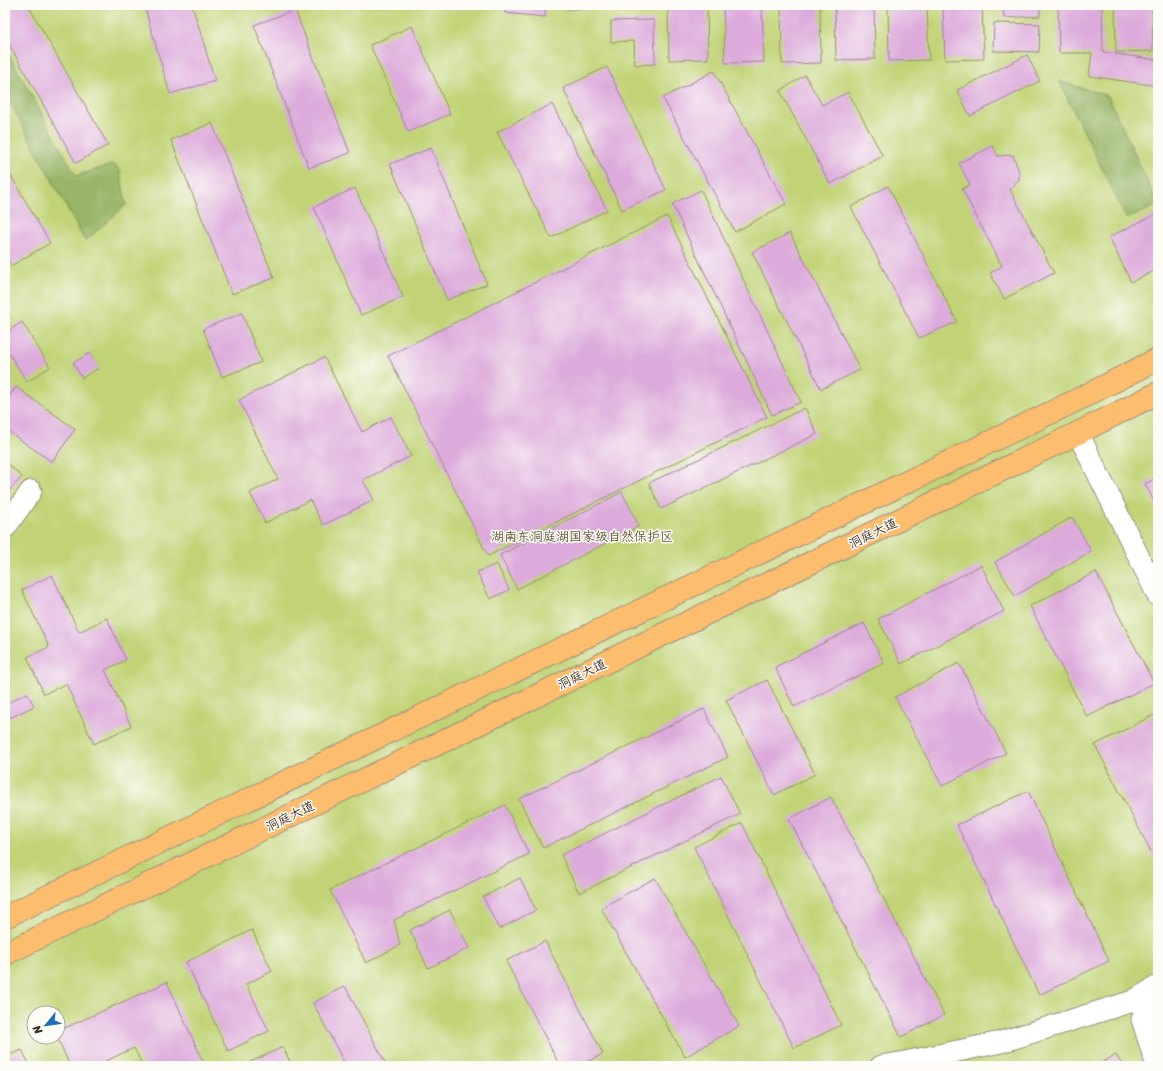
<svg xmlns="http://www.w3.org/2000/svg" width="1163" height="1071" viewBox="0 0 1163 1071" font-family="Sriracha,'LXGW WenKai TC',sans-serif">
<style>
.green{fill:#c1d376;stroke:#7e7e4a;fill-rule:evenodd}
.forest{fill:#98b567;stroke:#6a7042}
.building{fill:#dcaadb}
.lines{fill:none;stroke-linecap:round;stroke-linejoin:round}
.street-casing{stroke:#998c7c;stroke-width:23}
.primary-casing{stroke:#998c7c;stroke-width:24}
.street{stroke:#fff;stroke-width:21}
.primary{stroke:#fcbd6e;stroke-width:22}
.labels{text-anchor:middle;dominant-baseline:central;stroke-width:3;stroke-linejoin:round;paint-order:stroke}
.street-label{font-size:13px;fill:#3b2a1e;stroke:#fdfcf7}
.park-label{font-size:13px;fill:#5c5434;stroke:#fdfcf7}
</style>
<rect width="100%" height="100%" fill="#fdfcf7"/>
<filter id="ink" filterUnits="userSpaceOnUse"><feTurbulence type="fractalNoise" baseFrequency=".025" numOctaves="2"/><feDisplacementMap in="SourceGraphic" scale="8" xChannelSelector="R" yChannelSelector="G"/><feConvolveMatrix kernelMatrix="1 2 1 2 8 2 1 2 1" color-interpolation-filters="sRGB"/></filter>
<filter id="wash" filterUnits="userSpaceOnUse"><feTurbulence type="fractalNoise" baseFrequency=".012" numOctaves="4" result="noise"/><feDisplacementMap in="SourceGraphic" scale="16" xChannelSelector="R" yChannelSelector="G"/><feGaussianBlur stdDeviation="0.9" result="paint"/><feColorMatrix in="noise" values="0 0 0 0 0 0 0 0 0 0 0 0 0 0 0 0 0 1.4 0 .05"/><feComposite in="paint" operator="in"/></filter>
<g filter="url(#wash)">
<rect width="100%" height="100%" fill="#f7edda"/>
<path class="green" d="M5 5H1158V1066H5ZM34 1013H58V1037H34Z"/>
<g class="forest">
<polygon points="5,47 76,176 114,164 120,171 126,205 85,241 5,93"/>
<polygon points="1059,81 1108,96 1158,205 1127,219"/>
</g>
<g id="blocks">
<g class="building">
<polygon points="5,5 28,5 108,145 76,163 5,37"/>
<polygon points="144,5 192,5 215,81 170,94"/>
<polygon points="243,5 256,5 256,6 244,9"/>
<polygon points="445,5 487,5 487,8 445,9"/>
<polygon points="505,5 546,5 545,17 505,13"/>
<polygon points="566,5 610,5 610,8 566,9"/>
<polygon points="668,5 707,5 708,59 669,60"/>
<polygon points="723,5 762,5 764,62 725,63"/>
<polygon points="781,5 820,5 821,63 782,64"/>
<polygon points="835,5 874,5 875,59 836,60"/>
<polygon points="888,5 927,5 929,60 889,61"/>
<polygon points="943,5 982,5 984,59 945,60"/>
<polygon points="1003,5 1040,5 1040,16 1004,18"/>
<polygon points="1058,5 1102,5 1103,52 1158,60 1158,86 1089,76 1092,53 1059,53"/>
<polygon points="1115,5 1152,5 1153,51 1116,52"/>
<polygon points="295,10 350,153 309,168 254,25"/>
<polygon points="654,20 655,64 635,65 634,41 611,42 611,21"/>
<polygon points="994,23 1040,24 1039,52 993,51"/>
<polygon points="412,26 450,114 408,132 370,45"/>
<polygon points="1027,55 1040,81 970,116 957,90"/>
<polygon points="607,67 666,190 622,210 563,88"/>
<polygon points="714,71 786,204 735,232 663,98"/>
<polygon points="805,75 822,105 848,92 883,156 830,184 780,91"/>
<polygon points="552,104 607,210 551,238 497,132"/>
<polygon points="212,123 274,278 232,294 171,140"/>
<polygon points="993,146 998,156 1013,155 1019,172 1019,179 1010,189 1054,273 1004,299 990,273 1002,266 962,189 970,185 959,163"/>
<polygon points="431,148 487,284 447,300 390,164"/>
<polygon points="5,166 50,243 11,266 5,255"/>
<polygon points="888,186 957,322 919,338 851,207"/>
<polygon points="355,188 403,297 361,315 314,207"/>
<polygon points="701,190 801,402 772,415 672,204"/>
<polygon points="1158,213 1158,269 1131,282 1109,237"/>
<polygon points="667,216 767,417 488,556 388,356"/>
<polygon points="790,233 860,370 821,389 752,252"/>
<polygon points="242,313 261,362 222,377 203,329"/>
<polygon points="22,322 50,367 27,382 5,347 5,333"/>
<polygon points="90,353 99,368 82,378 73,363"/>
<polygon points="324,357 362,432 391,417 411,456 363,480 374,500 323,525 310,500 265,523 250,493 278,479 239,400"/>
<polygon points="16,387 75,429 52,462 5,429 5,402"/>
<polygon points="805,408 817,434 661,509 649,483"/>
<polygon points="5,461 22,477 5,495"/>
<polygon points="1158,477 1158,509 1145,484"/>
<polygon points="622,492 639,526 517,589 500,555"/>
<polygon points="1072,517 1091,551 1015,596 995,562"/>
<polygon points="497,564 509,590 490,599 477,572"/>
<polygon points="981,565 1004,611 901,664 878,619"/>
<polygon points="1096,572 1154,683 1087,717 1030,606"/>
<polygon points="52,575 79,632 107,618 126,660 105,670 131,726 94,744 66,684 44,694 27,657 49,647 22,590"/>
<polygon points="864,623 884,663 794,707 775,667"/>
<polygon points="959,663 1006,753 942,786 895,697"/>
<polygon points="767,680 815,774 774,795 726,700"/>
<polygon points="27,693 34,706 10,718 5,708 5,704"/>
<polygon points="704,709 728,757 543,848 519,799"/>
<polygon points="1158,713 1158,865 1095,745"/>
<polygon points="721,776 740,814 579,893 561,855"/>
<polygon points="1028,791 1109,961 1039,995 957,825"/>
<polygon points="831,797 944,1015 901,1037 789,819"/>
<polygon points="505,805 529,854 394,920 400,945 366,963 330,890"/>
<polygon points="742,823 841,1025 794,1048 694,847"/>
<polygon points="520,878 536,910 499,929 483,897"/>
<polygon points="655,878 739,1026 685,1057 601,908"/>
<polygon points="450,910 469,948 428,968 410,930"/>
<polygon points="252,930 272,971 246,984 269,1031 228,1051 186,962"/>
<polygon points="545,941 603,1054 579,1066 560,1066 506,961"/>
<polygon points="167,982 205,1066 143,1066 134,1048 95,1066 70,1066 57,1037 58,1037 58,1031"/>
<polygon points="345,986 387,1066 346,1066 313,1003"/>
<polygon points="283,1047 292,1066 242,1066"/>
<polygon points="22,1050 30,1066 5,1066 5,1057"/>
<polygon points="1116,1055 1123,1066 1096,1066"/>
</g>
</g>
</g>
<g filter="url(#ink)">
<use href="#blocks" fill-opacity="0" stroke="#998c7c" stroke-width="1"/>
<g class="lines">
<defs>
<g id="street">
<polyline points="1078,433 1158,596"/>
<polyline points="5,528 31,491"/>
<polyline points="1158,994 1142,1019 1154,1057 1158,1066"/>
<polyline points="881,1066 905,1062 1001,1042 1133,1001 1158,986"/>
</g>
<g id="primary">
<polyline points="5,917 1079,399 1158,359"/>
<polyline points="5,954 1078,433 1158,393"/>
</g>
</defs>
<use href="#street" class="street-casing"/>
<use href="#primary" class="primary-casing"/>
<use href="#street" class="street"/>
<use href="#primary" class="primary"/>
</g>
</g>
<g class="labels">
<g class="street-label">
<text transform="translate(873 533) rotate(-26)">洞庭大道</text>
<text transform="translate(582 674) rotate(-26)">洞庭大道</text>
<text transform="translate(290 816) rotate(-26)">洞庭大道</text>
</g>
<g class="park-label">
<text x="582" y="536">湖南东洞庭湖国家级自然保护区</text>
</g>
</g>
<rect width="1163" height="1071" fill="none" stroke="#fdfcf7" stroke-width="20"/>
<g transform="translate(46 1025) rotate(241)"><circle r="19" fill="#fdfcf7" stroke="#afa8a0"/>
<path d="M0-3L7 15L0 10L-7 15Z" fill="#1f6fb2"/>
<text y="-6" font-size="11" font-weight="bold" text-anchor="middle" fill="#3b2a1e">N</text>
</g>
</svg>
